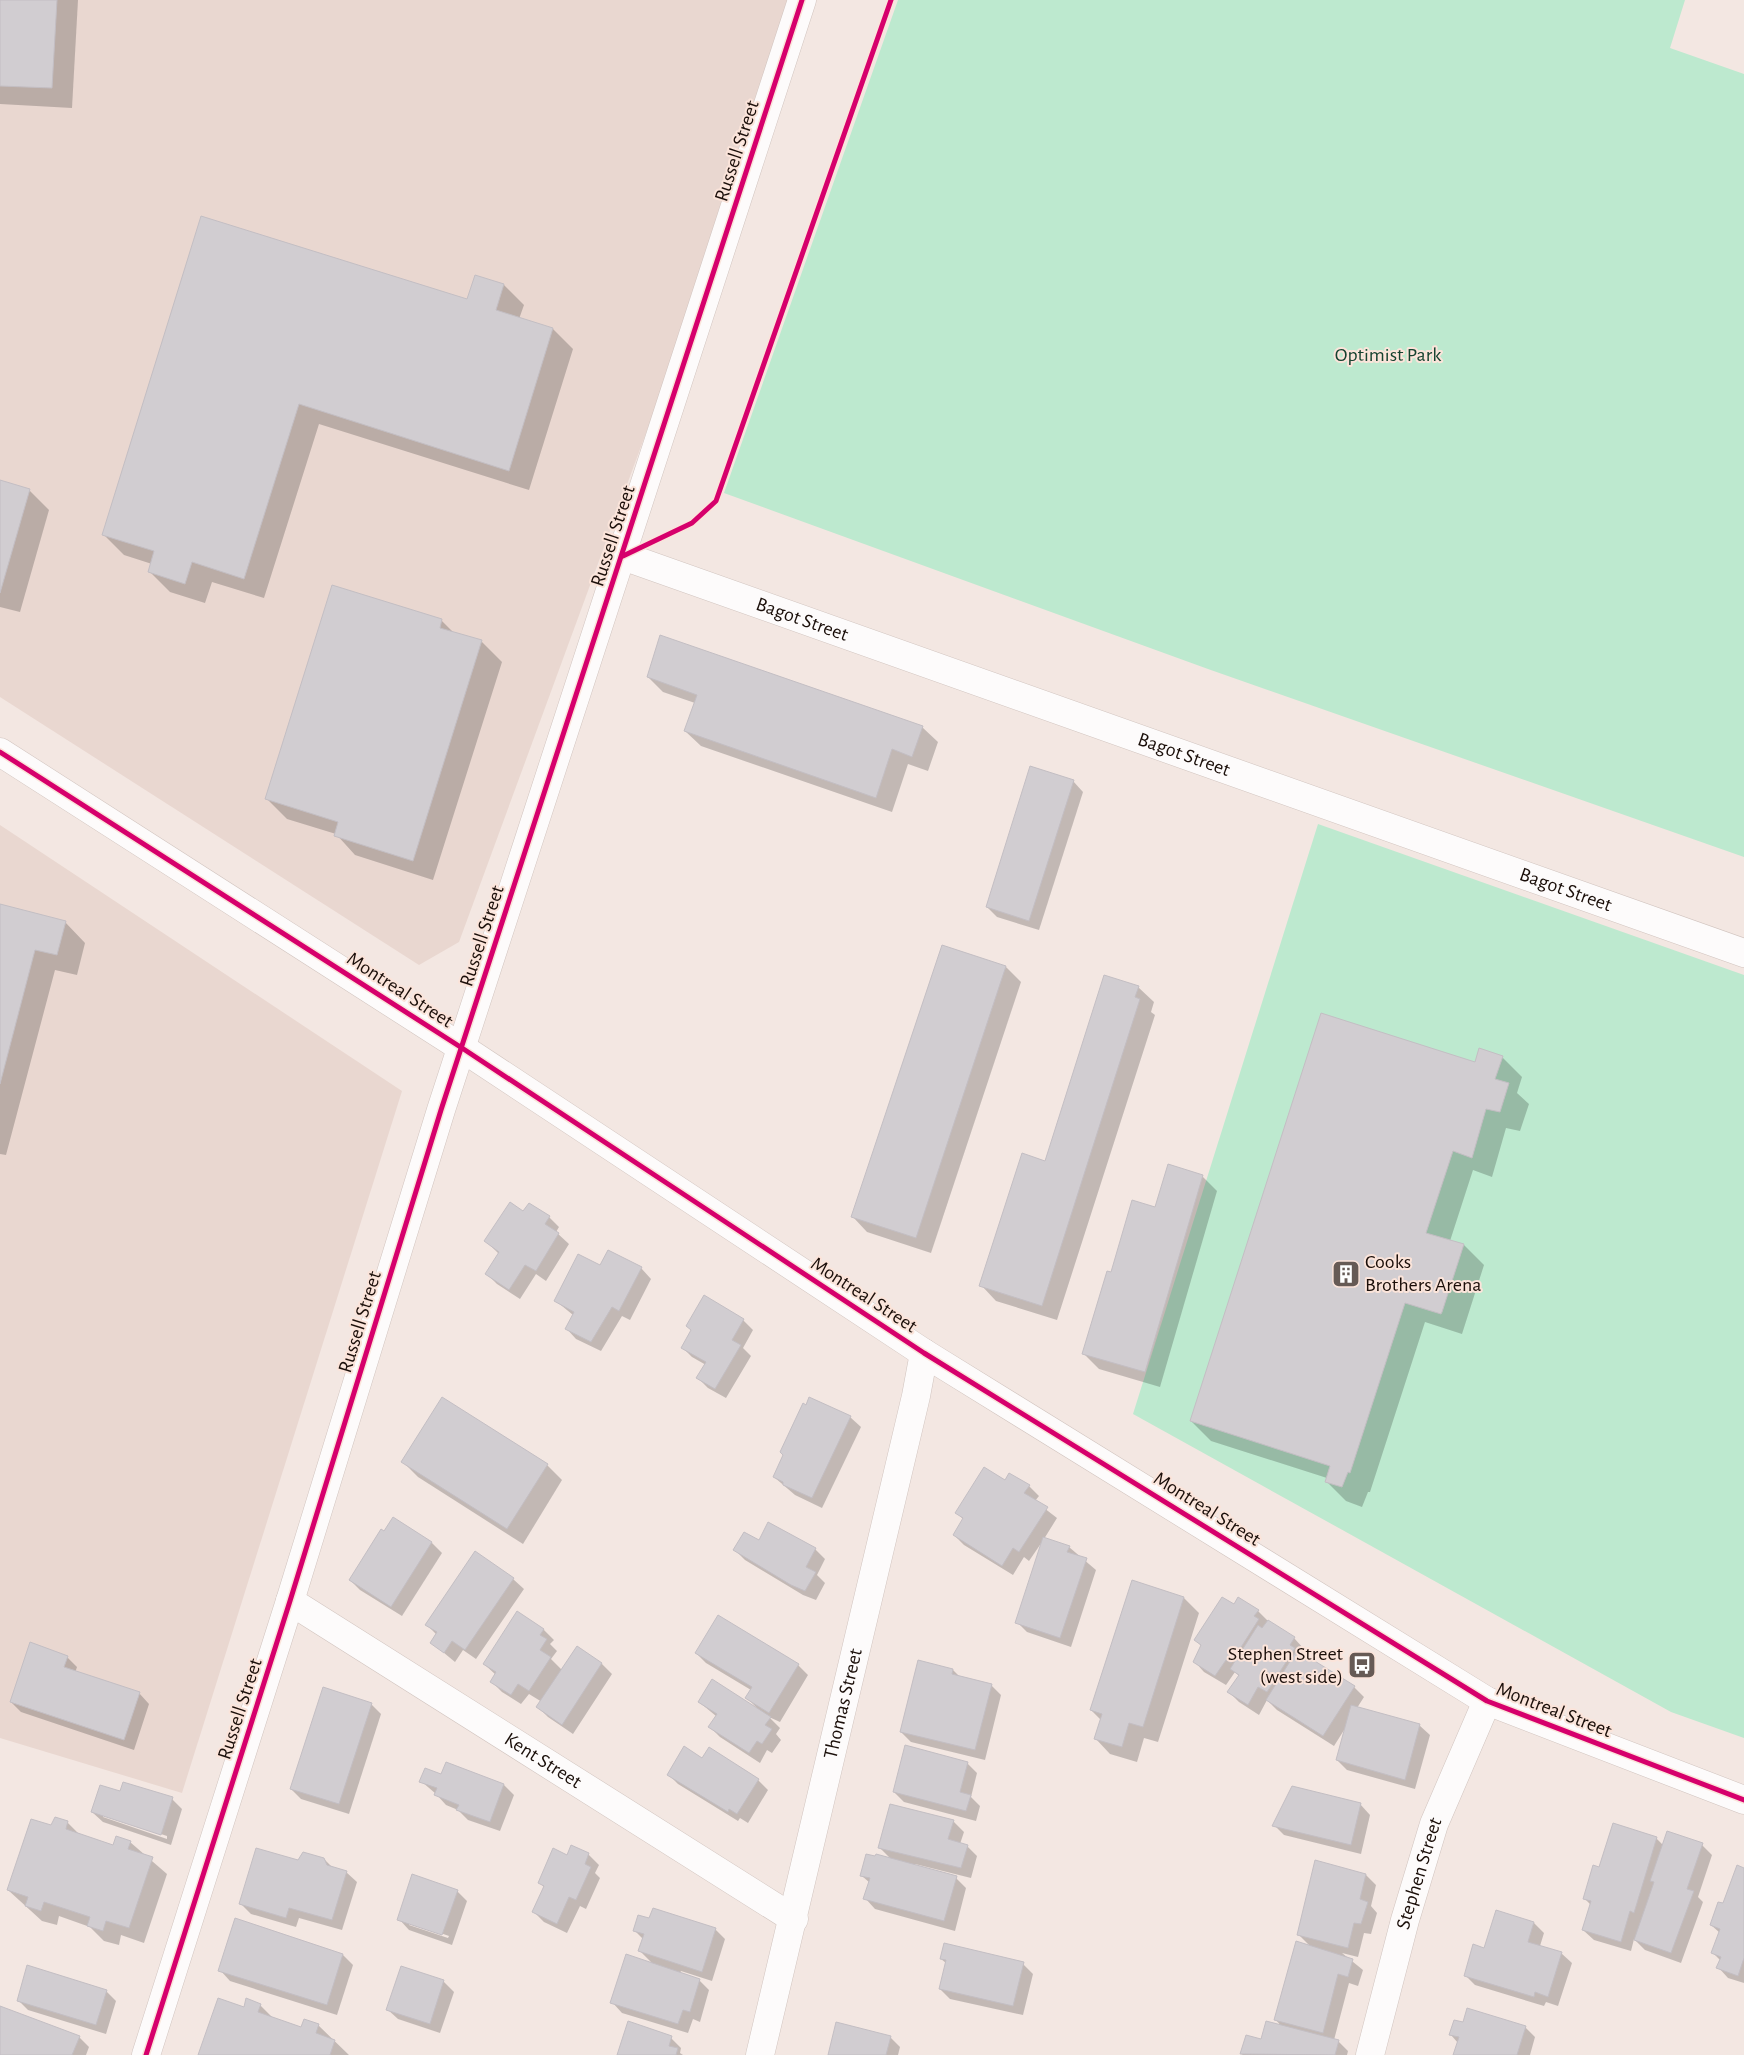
<svg xmlns="http://www.w3.org/2000/svg" width="1744" height="2055" viewBox="0 0 1744 2055" font-family="'Alegreya Sans',sans-serif">
<style>
.industrial{fill:#e9d7d0}
.green{fill:#bde9cf}
.shadow{fill:#0003;fill-rule:evenodd}
.building{fill:#d1cdd1;stroke:#c3bec3}
.lines{fill:none;stroke-linecap:round;stroke-linejoin:round}
.minor-casing{stroke:#d1c4bf;stroke-width:29}
.secondary-casing{stroke:#d1c4bf;stroke-width:29}
.minor{stroke:#fdfbfb;stroke-width:28}
.secondary{stroke:#fdfbfb;stroke-width:28}
.cycleway-casing{stroke:#fbe4da;stroke-width:8}
.cycleway{stroke:#d6006c;stroke-width:5}
.labels{text-anchor:middle;dominant-baseline:central;stroke-width:4;stroke-linejoin:round;paint-order:stroke}
.street-label{font-size:20px;fill:#1a0e09;stroke:#fbe4da}
.park-label{font-size:20px;fill:#14422f;stroke:#fbe4da}
.poi-label{font-size:20px;fill:#1a0e09;stroke:#fbe4da;text-anchor:start}
</style>
<rect width="100%" height="100%" fill="#f3e7e2"/>
<g class="industrial">
<polygon points="0,0 805,0 459,942 419,965 0,697"/>
<polygon points="0,825 402,1091 182,1793 0,1738"/>
</g>
<g class="green">
<polygon points="898,0 1685,0 1670,48 1744,74 1744,857 1208,669 724,493"/>
<polygon points="1318,824 1744,975 1744,1738 1671,1712 1133,1414"/>
</g>
<g class="shadow">
<polygon points="0,0 78,0 72,108 0,104"/>
<polygon points="201,218 468,301 504,285 524,305 519,319 553,329 573,349 529,490 319,424 264,598 212,582 205,603 170,592 150,572 152,564 124,555 104,535"/>
<polygon points="0,482 29,490 49,510 20,612 0,607"/>
<polygon points="441,620 455,634 482,642 502,662 433,880 355,855 336,834 287,819 267,799"/>
<polygon points="648,677 922,727 938,742 928,771 908,764 892,812 701,746 685,731 695,703 663,692"/>
<polygon points="1073,781 1083,792 1039,930 997,917 987,907"/>
<polygon points="0,905 65,922 85,943 77,975 55,970 6,1155 0,1154"/>
<polygon points="1006,967 1021,982 931,1253 867,1232 852,1216"/>
<polygon points="1138,987 1154,1002 1151,1012 1155,1015 1057,1320 996,1301 981,1285"/>
<polygon points="1502,1057 1522,1077 1517,1093 1529,1104 1520,1131 1506,1128 1492,1177 1473,1170 1450,1241 1464,1245 1484,1265 1462,1334 1425,1322 1370,1492 1368,1492 1362,1507 1346,1501 1326,1481 1327,1478 1211,1441 1191,1421 1476,1063"/>
<polygon points="1202,1176 1217,1191 1160,1387 1099,1369 1084,1354 1111,1274"/>
<polygon points="523,1212 549,1217 559,1227 556,1232 569,1244 546,1281 536,1274 520,1299 497,1284 487,1274 499,1254 486,1241"/>
<polygon points="609,1251 641,1268 651,1279 630,1320 622,1316 601,1351 576,1339 566,1328 573,1315 556,1301 600,1266"/>
<polygon points="743,1320 753,1330 743,1348 751,1356 726,1398 708,1388 698,1378 706,1365 692,1357 682,1347"/>
<polygon points="810,1398 850,1417 861,1427 822,1508 795,1495 774,1477"/>
<polygon points="403,1462 547,1465 562,1480 523,1544 418,1477"/>
<polygon points="1005,1482 1029,1486 1039,1496 1035,1501 1057,1518 1044,1539 1069,1547 1096,1570 1071,1647 1027,1632 1017,1622 1042,1542 1029,1561 1024,1557 1013,1575 964,1545 954,1535 964,1520 956,1512"/>
<polygon points="393,1519 432,1543 442,1553 402,1616 360,1590 350,1580"/>
<polygon points="759,1542 815,1549 825,1559 817,1575 825,1583 816,1600 803,1595 745,1560 735,1550"/>
<polygon points="475,1553 513,1579 524,1589 476,1659 463,1650 455,1662 432,1643 437,1635 426,1624"/>
<polygon points="1184,1598 1199,1613 1158,1742 1144,1738 1137,1762 1110,1754 1095,1738 1101,1720 1091,1710"/>
<polygon points="1234,1606 1258,1611 1268,1621 1294,1638 1304,1649 1301,1654 1354,1687 1364,1697 1357,1708 1419,1725 1430,1735 1415,1789 1347,1770 1337,1760 1346,1727 1334,1746 1277,1710 1267,1700 1259,1715 1239,1702 1229,1692 1239,1676 1235,1672 1226,1685 1204,1672 1194,1661 1202,1647 1196,1640"/>
<polygon points="517,1612 544,1630 554,1640 550,1644 557,1651 551,1659 562,1670 577,1648 602,1664 612,1674 573,1734 548,1717 538,1707 542,1702 529,1694 521,1704 502,1692 492,1682 496,1675 484,1664"/>
<polygon points="718,1617 798,1665 808,1675 780,1722 769,1717 780,1728 776,1734 781,1740 772,1753 767,1750 760,1763 720,1737 710,1727 716,1716 699,1702 758,1709 747,1698 751,1690 706,1663 696,1653"/>
<polygon points="67,1657 77,1667 75,1673 139,1693 149,1704 134,1750 21,1712 11,1702"/>
<polygon points="953,1670 961,1678 991,1685 1001,1695 985,1760 911,1742 901,1732"/>
<polygon points="371,1704 381,1714 349,1814 301,1799 291,1789"/>
<polygon points="702,1760 758,1780 768,1790 748,1823 740,1818 738,1821 678,1784 668,1774"/>
<polygon points="967,1763 977,1773 971,1797 980,1806 976,1821 904,1802 894,1792"/>
<polygon points="442,1776 504,1785 514,1795 500,1831 468,1820 458,1810 446,1805 436,1794 421,1781"/>
<path d="M121 1793 172 1799 182 1809 171 1845 103 1822 92 1812ZM103 1815 167 1836V1839L103 1817Z"/>
<polygon points="1360,1804 1370,1815 1361,1854 1284,1835 1274,1825"/>
<polygon points="891,1805 954,1822 964,1832 960,1844 967,1846 977,1856 971,1878 915,1864 914,1866 956,1878 966,1888 955,1931 875,1909 865,1898 870,1883 862,1876 892,1860 879,1847"/>
<polygon points="67,1822 81,1836 114,1846 130,1842 167,1874 144,1943 121,1935 119,1945 104,1941 90,1927 59,1916 57,1925 42,1921 8,1890 52,1827"/>
<polygon points="1656,1838 1663,1845 1702,1845 1712,1855 1698,1897 1703,1902 1681,1963 1645,1950 1634,1939 1631,1951 1594,1940 1583,1930 1591,1905 1584,1898 1600,1869"/>
<polygon points="588,1854 599,1865 595,1873 600,1878 586,1909 580,1906 567,1933 544,1922 534,1912 544,1887 539,1882 568,1857"/>
<polygon points="324,1859 332,1867 346,1872 357,1882 342,1930 299,1918 296,1927 251,1914 240,1903 299,1862"/>
<polygon points="1744,1869 1744,1983 1728,1978 1718,1967 1721,1961 1713,1953 1720,1933 1711,1925"/>
<polygon points="1366,1875 1376,1885 1371,1906 1377,1913 1371,1934 1364,1933 1358,1957 1342,1953 1363,1970 1358,1986 1349,1983 1334,2040 1338,2041 1348,2051 1347,2055 1243,2055 1241,2054 1282,2027 1276,2020 1310,1946 1298,1934"/>
<path d="M457 1891 467 1901 452 1945 409 1930 399 1919ZM409 1922 449 1936 448 1938 409 1925Z"/>
<polygon points="236,1919 343,1955 353,1965 337,2015 230,1981 220,1970"/>
<polygon points="650,1919 715,1929 725,1939 712,1981 681,1971 680,1973 699,1980 709,1990 700,2022 693,2019 688,2033 622,2013 612,2002 653,1964 640,1951 643,1939 635,1931"/>
<polygon points="1534,1923 1544,1933 1540,1946 1561,1953 1572,1963 1558,2006 1546,2002 1544,2006 1475,1985 1465,1975 1484,1950"/>
<polygon points="941,1959 1023,1964 1033,1974 1023,2015 950,1999 940,1989 946,1963"/>
<polygon points="443,1981 454,1992 440,2033 398,2019 387,2009"/>
<polygon points="106,1991 116,2001 106,2034 28,2010 18,2000"/>
<polygon points="260,2005 274,2019 302,2029 318,2025 349,2055 199,2055 244,2008"/>
<polygon points="0,2007 79,2037 89,2047 86,2055 0,2055"/>
<polygon points="1464,2024 1525,2027 1535,2037 1530,2055 1455,2055 1458,2043 1451,2035"/>
<polygon points="890,2037 900,2047 898,2055 829,2055"/>
<polygon points="671,2038 681,2048 680,2053 683,2055 618,2055"/>
</g>
<g class="building">
<polygon points="0,0 57,0 52,88 0,86"/>
<polygon points="201,216 467,299 475,275 504,284 496,310 553,328 509,471 299,404 244,579 192,562 185,584 148,572 154,551 102,535"/>
<polygon points="0,480 30,489 0,593"/>
<polygon points="332,585 442,619 440,628 482,640 413,861 334,836 338,822 265,799"/>
<polygon points="660,635 923,726 912,757 892,749 876,798 684,731 697,695 647,677"/>
<polygon points="1030,766 1074,780 1029,921 986,907"/>
<polygon points="0,904 66,921 57,955 35,950 0,1084"/>
<polygon points="942,945 1006,966 916,1238 851,1217"/>
<polygon points="1104,975 1139,986 1135,997 1140,999 1042,1306 979,1286 1022,1153 1045,1161"/>
<polygon points="1321,1013 1475,1062 1479,1048 1503,1056 1495,1079 1509,1083 1500,1112 1486,1109 1472,1158 1453,1151 1426,1233 1464,1244 1442,1312 1441,1314 1405,1303 1350,1473 1348,1472 1342,1487 1325,1482 1330,1466 1190,1421"/>
<polygon points="1168,1164 1203,1175 1145,1372 1082,1354 1107,1271 1111,1272 1132,1200 1155,1207"/>
<polygon points="510,1202 523,1211 529,1203 550,1216 545,1224 559,1233 536,1271 525,1265 509,1290 485,1274 499,1252 484,1241"/>
<polygon points="608,1250 642,1267 619,1311 612,1307 591,1342 565,1329 574,1312 554,1301 578,1254 600,1265"/>
<polygon points="704,1295 744,1319 732,1340 741,1345 715,1389 696,1378 706,1362 681,1348 691,1330 686,1326"/>
<polygon points="442,1397 548,1464 507,1529 401,1462"/>
<polygon points="809,1397 851,1416 812,1498 783,1485 783,1482 773,1477 783,1455 780,1452 803,1403 806,1405"/>
<polygon points="984,1467 1005,1480 1009,1473 1030,1485 1024,1493 1048,1507 1019,1552 1013,1548 1002,1566 953,1535 963,1518 955,1513"/>
<polygon points="393,1517 432,1542 391,1607 349,1580 381,1529 384,1531"/>
<polygon points="768,1522 816,1548 806,1567 816,1572 805,1591 791,1585 733,1550 744,1532 759,1540"/>
<polygon points="1043,1537 1070,1546 1067,1552 1087,1558 1060,1638 1015,1623"/>
<polygon points="475,1551 514,1578 465,1650 452,1641 444,1653 430,1643 437,1632 425,1625"/>
<polygon points="1132,1580 1184,1597 1143,1727 1129,1723 1122,1747 1094,1739 1102,1714 1090,1710"/>
<polygon points="1222,1597 1234,1604 1238,1597 1259,1610 1254,1616 1259,1619 1231,1663 1226,1660 1215,1676 1193,1662 1201,1645 1194,1640"/>
<polygon points="517,1611 544,1629 540,1635 547,1639 540,1650 551,1657 529,1691 518,1684 511,1695 490,1682 496,1672 483,1664"/>
<polygon points="718,1615 799,1664 769,1713 745,1698 752,1687 695,1653"/>
<polygon points="1268,1620 1295,1637 1290,1645 1295,1648 1267,1692 1258,1687 1248,1705 1227,1692 1239,1675 1230,1669 1258,1625 1262,1628"/>
<polygon points="30,1642 68,1656 64,1667 140,1692 124,1740 10,1702"/>
<polygon points="577,1646 602,1663 562,1725 536,1707"/>
<polygon points="1297,1650 1355,1686 1323,1736 1266,1700"/>
<polygon points="918,1660 953,1669 952,1674 992,1684 975,1750 900,1732"/>
<polygon points="712,1679 771,1717 765,1725 772,1729 762,1744 757,1741 749,1753 708,1727 717,1714 698,1702"/>
<polygon points="323,1687 372,1703 339,1804 290,1789"/>
<polygon points="1351,1705 1420,1724 1405,1780 1336,1760"/>
<polygon points="905,1745 968,1762 960,1792 971,1795 966,1811 893,1792"/>
<polygon points="684,1746 702,1758 709,1747 759,1779 737,1814 729,1809 728,1812 667,1775"/>
<polygon points="446,1762 504,1784 490,1822 456,1810 459,1805 434,1795 437,1788 419,1782 425,1768 441,1774"/>
<polygon points="123,1782 173,1797 161,1835 91,1812 100,1785 120,1791"/>
<polygon points="1292,1786 1361,1803 1351,1845 1272,1826"/>
<polygon points="890,1804 954,1820 948,1839 968,1845 961,1868 878,1848"/>
<polygon points="55,1817 68,1821 66,1829 113,1845 116,1836 131,1841 128,1849 153,1857 129,1928 106,1921 103,1931 87,1926 90,1917 44,1902 41,1911 25,1906 28,1897 7,1890 31,1819 51,1825"/>
<polygon points="1613,1823 1657,1837 1634,1913 1630,1911 1621,1942 1582,1930 1591,1901 1583,1899 1593,1865 1599,1867"/>
<polygon points="1667,1831 1703,1843 1687,1889 1694,1891 1671,1953 1634,1940 1654,1882 1650,1881"/>
<polygon points="571,1845 589,1853 585,1864 591,1867 576,1900 569,1897 557,1924 532,1912 544,1886 538,1883 553,1848 567,1855"/>
<polygon points="256,1848 298,1860 303,1852 324,1858 327,1865 347,1871 332,1920 289,1908 286,1918 239,1904"/>
<polygon points="866,1854 875,1856 876,1854 957,1876 944,1921 863,1899 870,1878 860,1876"/>
<polygon points="1315,1860 1366,1874 1360,1899 1368,1902 1361,1924 1354,1923 1348,1948 1297,1935"/>
<polygon points="1737,1865 1744,1868 1744,1958 1738,1976 1716,1968 1721,1957 1711,1953 1720,1929 1710,1925 1718,1902 1723,1903"/>
<polygon points="412,1874 458,1890 442,1935 397,1920"/>
<polygon points="653,1908 716,1928 702,1972 638,1951 644,1934 633,1931 638,1915 649,1918"/>
<polygon points="1496,1910 1534,1922 1528,1942 1562,1952 1548,1997 1535,1992 1534,1997 1464,1976 1473,1944 1484,1948"/>
<polygon points="235,1918 343,1954 327,2005 218,1971"/>
<polygon points="1296,1941 1353,1959 1348,1977 1338,1974 1323,2033 1274,2020"/>
<polygon points="944,1943 1024,1962 1013,2006 939,1989 946,1960 940,1959"/>
<polygon points="626,1954 700,1979 690,2012 683,2010 678,2024 610,2003"/>
<polygon points="27,1965 107,1990 96,2025 17,2001"/>
<polygon points="401,1966 444,1980 430,2024 386,2010"/>
<polygon points="218,1998 244,2007 246,1998 261,2004 258,2012 301,2027 304,2019 319,2024 316,2033 335,2040 330,2055 198,2055"/>
<polygon points="0,2006 80,2036 72,2055 0,2055"/>
<polygon points="1467,2008 1526,2026 1517,2055 1453,2055 1459,2037 1449,2035 1454,2020 1463,2022"/>
<polygon points="628,2021 672,2036 669,2046 678,2048 676,2055 617,2055"/>
<polygon points="1266,2021 1339,2040 1335,2055 1240,2054 1246,2035 1261,2039"/>
<polygon points="836,2022 891,2036 886,2055 828,2055"/>
</g>
<g class="lines">
<defs>
<g id="minor">
<path id="s1" d="M623 556 1744 953"/>
<path id="s2" d="M290 1601 794 1919"/>
<polyline points="146,2055 290,1601 441,1110 802,0"/>
<path id="s3" d="M760 2055 916 1396 924 1353"/>
</g>
<g id="secondary">
<polyline points="0,752 462,1048 924,1353 1487,1701 1744,1800"/>
<path id="s4" d="M1370 2055 1405 1920 1434 1824 1487 1701"/>
</g>
</defs>
<use href="#minor" class="minor-casing"/>
<use href="#secondary" class="secondary-casing"/>
<use href="#minor" class="minor"/>
<use href="#secondary" class="secondary"/>
<defs>
<g id="cycleway">
<polyline points="623,556 692,523 716,501 891,0"/>
<polyline points="0,752 462,1048 924,1353 1487,1701 1744,1800"/>
<polyline points="146,2055 290,1601 441,1110 802,0"/>
</g>
</defs>
<use href="#cycleway" class="cycleway-casing"/>
<use href="#cycleway" class="cycleway"/>
</g>
<defs>
<symbol id="building-square" viewBox="-11 -11 22 22"><rect x="-9" y="-9" width="18" height="18" rx="4" fill="#665a55" stroke="#fbe4da"/><path d="M-4-6H4V6H1V3H-1V6H-4ZM-2.5-4.3h1.7v1.8h-1.7ZM.8-4.3h1.7v1.8H.8ZM-2.5-1h1.7V.8h-1.7ZM.8-1h1.7V.8H.8Z" fill="#fff"/></symbol>
<symbol id="bus-square" viewBox="-11 -11 22 22"><rect x="-9" y="-9" width="18" height="18" rx="4" fill="#665a55" stroke="#fbe4da"/><path d="M-5-6H5V4H4V6H2V4H-2V6H-4V4H-5ZM-3.5-4V0h7V-4ZM-3.5 1.2v1.5H-2V1.2ZM2 1.2v1.5H3.5V1.2Z" fill="#fff"/></symbol>
</defs>
<g fill-rule="evenodd">
<use href="#building-square" x="1330" y="1258" width="32" height="32"/>
<use href="#bus-square" x="1346" y="1649" width="32" height="32"/>
</g>
<g class="labels">
<g class="street-label">
<text transform="translate(737 151) rotate(-72)">Russell Street</text>
<text transform="translate(613 536) rotate(-72)">Russell Street</text>
<text stroke="none"><textPath href="#s1" startOffset="190">Bagot Street</textPath></text>
<text stroke="none"><textPath href="#s1" startOffset="595">Bagot Street</textPath></text>
<text stroke="none"><textPath href="#s1" startOffset="1000">Bagot Street</textPath></text>
<text transform="translate(482 936) rotate(-72)">Russell Street</text>
<text transform="translate(400 990) rotate(33)">Montreal Street</text>
<text transform="translate(864 1295) rotate(33)">Montreal Street</text>
<text transform="translate(360 1322) rotate(-73)">Russell Street</text>
<text transform="translate(1207 1509) rotate(32)">Montreal Street</text>
<text stroke="none"><textPath href="#s3" startOffset="361">Thomas Street</textPath></text>
<text transform="translate(240 1709) rotate(-72)">Russell Street</text>
<text transform="translate(1554 1710) rotate(21)">Montreal Street</text>
<text stroke="none"><textPath href="#s2" startOffset="299">Kent Street</textPath></text>
<text stroke="none"><textPath href="#s4" startOffset="188">Stephen Street</textPath></text>
</g>
<g class="park-label">
<text x="1388" y="355">Optimist Park</text>
</g>
<g class="poi-label">
<text x="1365" y="1262">Cooks<tspan x="1365" dy="23">Brothers Arena</tspan></text>
<text x="1343" y="1654" text-anchor="end">Stephen Street<tspan x="1343" dy="23">(west side)</tspan></text>
</g>
</g>
</svg>
